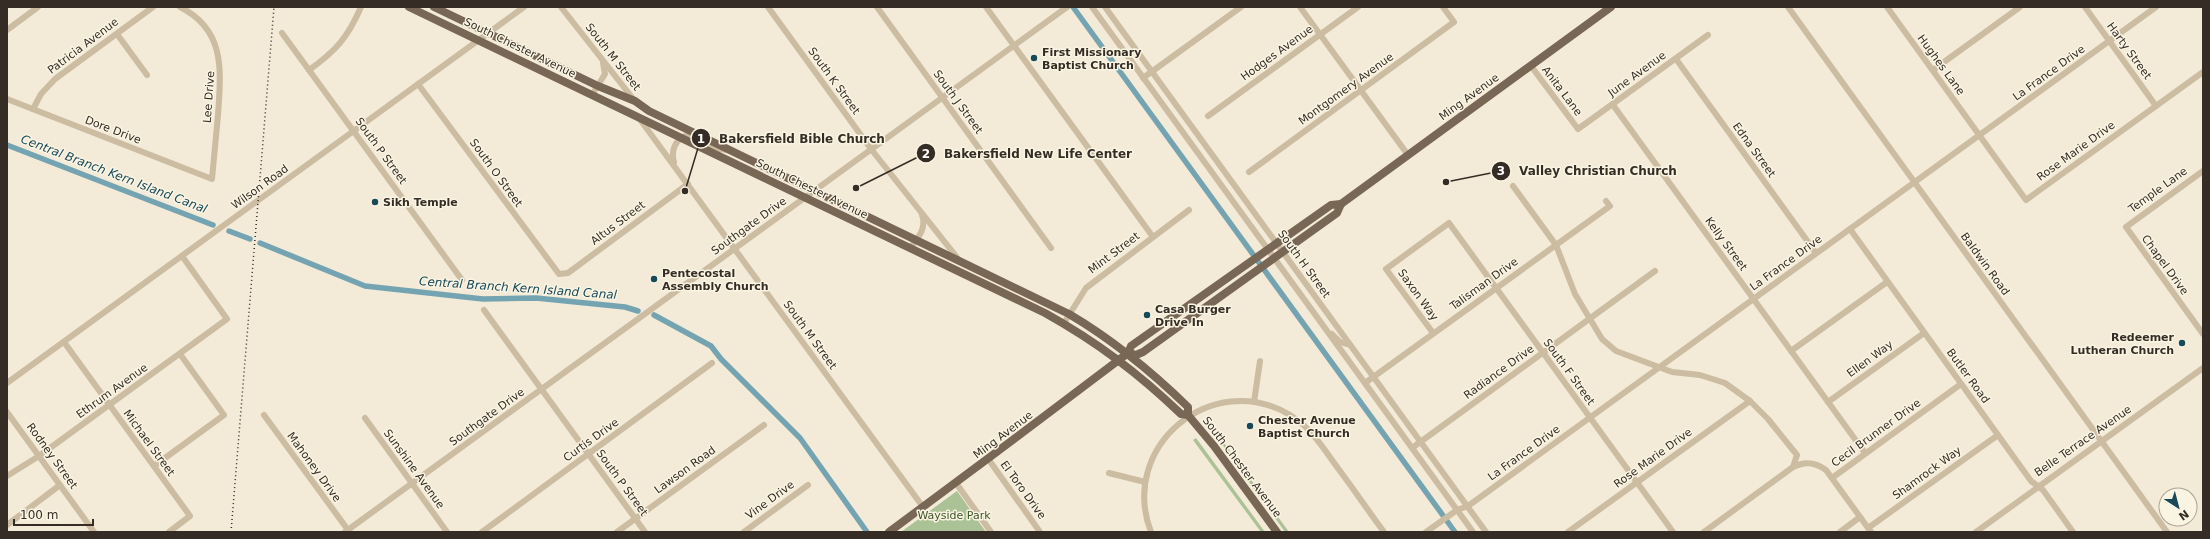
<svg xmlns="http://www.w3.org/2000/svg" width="2210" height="539" viewBox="0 0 2210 539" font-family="'DejaVu Sans',sans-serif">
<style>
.green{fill:#abc296}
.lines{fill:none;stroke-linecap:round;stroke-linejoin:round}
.canal{stroke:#74a4b2;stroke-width:5.5}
.minor{stroke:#cbbca2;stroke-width:6}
.major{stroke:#796755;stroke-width:8}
.rail{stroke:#352d25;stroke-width:1.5;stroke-dasharray:1 3;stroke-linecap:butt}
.poi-dot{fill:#184959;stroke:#faf4e3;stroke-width:1.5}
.labels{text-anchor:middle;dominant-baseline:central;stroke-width:3;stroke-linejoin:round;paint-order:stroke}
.street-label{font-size:11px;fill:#352d25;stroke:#faf4e3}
.poi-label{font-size:11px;font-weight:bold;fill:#352d25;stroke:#faf4e3;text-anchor:start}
.park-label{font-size:11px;fill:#3c5527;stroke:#faf4e3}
.water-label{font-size:12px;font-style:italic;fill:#184959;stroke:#faf4e3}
.leader{fill:none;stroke:#352d25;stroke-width:1.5}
.callout-dot{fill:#352d25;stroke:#faf4e3;stroke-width:1.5}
.mark-label{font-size:12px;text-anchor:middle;font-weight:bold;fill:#fff}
.callout-label{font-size:12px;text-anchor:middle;font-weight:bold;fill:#352d25;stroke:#faf4e3;stroke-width:3;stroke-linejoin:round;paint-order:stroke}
</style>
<rect width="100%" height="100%" fill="#f3ead7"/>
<g class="green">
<polygon points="1216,432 1289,532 1285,532 1214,433"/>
<polygon points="1196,438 1265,532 1261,532 1193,440"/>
<polygon points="957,491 986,532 901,532"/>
</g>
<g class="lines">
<g class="canal">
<polyline points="1073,7 1455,532"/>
<polyline points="7,145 213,225"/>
<polyline points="229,231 250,239"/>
<polyline points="260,243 365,286 483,299 536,298 625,307 638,311"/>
<polyline points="654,315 711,346 721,359 800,438 867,532"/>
</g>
<g class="minor">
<polyline points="561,7 634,100"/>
<polyline points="768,7 871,149 959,260"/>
<polyline points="877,7 1051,248"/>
<polyline points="986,7 1153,237"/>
<polyline points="1092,7 1473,532"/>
<polyline points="1105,7 1486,532"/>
<polyline points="1300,7 1408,155"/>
<polyline points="1788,7 2167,532"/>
<polyline points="1887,7 2026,200 2203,72"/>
<polyline points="2085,7 2156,106"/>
<polyline points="7,30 38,7"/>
<polyline points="282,33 462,280"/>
<polyline points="117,34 147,75"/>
<polyline points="1676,59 1816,253"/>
<polyline points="1531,66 1578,129 1708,35"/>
<path d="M309 70C336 51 348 37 361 7"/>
<polyline points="1933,70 2020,7"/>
<polyline points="1143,78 1241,7"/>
<polyline points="418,84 559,274 568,273 688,184"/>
<polyline points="592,95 605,74 603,63"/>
<path d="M7 99 212 179C214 158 216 136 218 115 221 71 226 30 180 7"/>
<polyline points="1613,105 1865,453"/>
<polyline points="33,109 41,94 55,79 153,7"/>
<polyline points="1208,116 1358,7"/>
<polyline points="639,118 923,507"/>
<path d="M674 162C671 152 674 141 685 136L713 148 727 150"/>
<polyline points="2203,171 2126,227 2203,334"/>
<polyline points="1249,172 1454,22 1443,7"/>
<polyline points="1513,186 1556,245 1575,294 1602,339 1616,351 1672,372 1700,375 1725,383 1750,401 1768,419 1797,455 1793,467"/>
<polyline points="1850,229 2031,481 2043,490 2073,532"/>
<path d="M910 248C918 238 927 228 922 215"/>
<polyline points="484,310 645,532"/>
<polyline points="1064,323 1086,288 1189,210"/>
<polyline points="1433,333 1386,269 1449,223 1673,532"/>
<polyline points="1332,334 1340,342 1350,345"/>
<polyline points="64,342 190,516 169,532"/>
<polyline points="1791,351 1887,282"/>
<polyline points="7,383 524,7"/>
<polyline points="1365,383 1610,206 1606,201"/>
<polyline points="1254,402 1260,361"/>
<polyline points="1828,402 1924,333"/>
<polyline points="7,412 94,532"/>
<polyline points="264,415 348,530"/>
<polyline points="365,418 447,532"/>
<polyline points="1412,448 1655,271"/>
<polyline points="989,460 1040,532"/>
<polyline points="154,466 224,415 180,354"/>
<polyline points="1109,473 1145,482"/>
<polyline points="7,476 39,456 227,319 182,256"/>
<polyline points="1832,478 1961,384"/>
<polyline points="956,483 991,532"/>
<polyline points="7,525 60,485"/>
<polyline points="1868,528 1998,435"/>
<polyline points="345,532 1067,7"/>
<polyline points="482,532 712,363"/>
<polyline points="617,532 764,425"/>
<polyline points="744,532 808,485"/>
<path d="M1151 532C1118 447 1212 368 1290 415 1312 428 1325 451 1340 471 1355 491 1369 512 1384 532"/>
<polyline points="1426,532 1457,510 1468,506 2156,7"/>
<polyline points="1568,532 1750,401"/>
<path d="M1704 532 1793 467C1805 461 1815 462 1826 470L1871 532"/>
<polyline points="1840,532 1860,517"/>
<polyline points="1976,532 2203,368"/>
</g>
<g class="major">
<path d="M409 7 1045 313C1097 342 1138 373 1181 414L1188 415 1214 446 1277 532"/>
<path d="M434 7 598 86 635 101 649 111 1069 314C1113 340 1151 371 1188 407V415"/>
<polyline points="1128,353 1136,355 1143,352 1337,213 1341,204 1611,7"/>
<path d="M889 532C969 473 1049 413 1128 353L1131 346 1331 205 1341 204"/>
</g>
<polyline class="rail" points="231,532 274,7"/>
</g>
<g class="poi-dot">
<circle cx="1034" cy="58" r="4"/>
<circle cx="375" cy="202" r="4"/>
<circle cx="654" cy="279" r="4"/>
<circle cx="1147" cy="315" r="4"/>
<circle cx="2182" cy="343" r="4"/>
<circle cx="1250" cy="426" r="4"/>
</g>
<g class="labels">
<g class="street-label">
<text transform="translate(83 46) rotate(-37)">Patricia Avenue</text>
<text transform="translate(520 48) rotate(26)">South Chester Avenue</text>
<text transform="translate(2129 51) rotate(54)">Harty Street</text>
<text transform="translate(1277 53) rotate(-36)">Hodges Avenue</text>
<text transform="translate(613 57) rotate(52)">South M Street</text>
<text transform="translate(1941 65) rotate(54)">Hughes Lane</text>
<text transform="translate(2049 73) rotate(-36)">La France Drive</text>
<text transform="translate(1637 74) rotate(-36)">June Avenue</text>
<text transform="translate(834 81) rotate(54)">South K Street</text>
<text transform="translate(1346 89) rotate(-36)">Montgomery Avenue</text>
<text transform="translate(1562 91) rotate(53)">Anita Lane</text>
<text transform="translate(209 97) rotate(-86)">Lee Drive</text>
<text transform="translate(1469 97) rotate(-36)">Ming Avenue</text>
<text transform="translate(958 102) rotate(54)">South J Street</text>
<text transform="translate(113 130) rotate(21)">Dore Drive</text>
<text transform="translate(1754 150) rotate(54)">Edna Street</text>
<text transform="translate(381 151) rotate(54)">South P Street</text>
<text transform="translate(2076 151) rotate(-36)">Rose Marie Drive</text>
<text transform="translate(496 173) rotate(54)">South O Street</text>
<text transform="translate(260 187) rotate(-36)">Wilson Road</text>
<text transform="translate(812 189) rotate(26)">South Chester Avenue</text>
<text transform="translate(2158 190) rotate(-36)">Temple Lane</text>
<text transform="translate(618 223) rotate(-37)">Altus Street</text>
<text transform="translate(749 226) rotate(-36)">Southgate Drive</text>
<text transform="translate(1726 244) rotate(54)">Kelly Street</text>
<text transform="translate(1114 253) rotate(-37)">Mint Street</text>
<text transform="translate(1786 263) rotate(-36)">La France Drive</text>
<text transform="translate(1304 264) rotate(54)">South H Street</text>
<text transform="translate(1985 264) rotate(54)">Baldwin Road</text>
<text transform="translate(2165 265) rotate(54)">Chapel Drive</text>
<text transform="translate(1484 284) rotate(-36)">Talisman Drive</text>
<text transform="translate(1418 295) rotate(54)">Saxon Way</text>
<text transform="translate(810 335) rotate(54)">South M Street</text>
<text transform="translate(1870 359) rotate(-36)">Ellen Way</text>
<text transform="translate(1499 372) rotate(-36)">Radiance Drive</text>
<text transform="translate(1569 372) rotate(54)">South F Street</text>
<text transform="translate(1968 376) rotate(54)">Butler Road</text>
<text transform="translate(112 391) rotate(-36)">Ethrum Avenue</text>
<text transform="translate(487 417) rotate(-36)">Southgate Drive</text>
<text transform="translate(1876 433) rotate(-36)">Cecil Brunner Drive</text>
<text transform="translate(1003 435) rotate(-37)">Ming Avenue</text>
<text transform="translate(591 440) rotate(-36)">Curtis Drive</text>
<text transform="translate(2083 441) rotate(-35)">Belle Terrace Avenue</text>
<text transform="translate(149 443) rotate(54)">Michael Street</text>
<text transform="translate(1524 453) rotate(-36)">La France Drive</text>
<text transform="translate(52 456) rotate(54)">Rodney Street</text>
<text transform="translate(1653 458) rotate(-36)">Rose Marie Drive</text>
<text transform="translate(314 467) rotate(54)">Mahoney Drive</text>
<text transform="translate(1242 467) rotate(53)">South Chester Avenue</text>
<text transform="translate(414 469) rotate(54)">Sunshine Avenue</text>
<text transform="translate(685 470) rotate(-36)">Lawson Road</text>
<text transform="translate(1927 473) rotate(-36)">Shamrock Way</text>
<text transform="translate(622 483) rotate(54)">South P Street</text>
<text transform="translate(1023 490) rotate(54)">El Toro Drive</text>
<text transform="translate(770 500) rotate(-36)">Vine Drive</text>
</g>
<g class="poi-label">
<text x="1042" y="52">First Missionary<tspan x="1042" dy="13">Baptist Church</tspan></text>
<text x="383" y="202">Sikh Temple</text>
<text x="662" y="273">Pentecostal<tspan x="662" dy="13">Assembly Church</tspan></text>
<text x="1155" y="309">Casa Burger<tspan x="1155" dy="13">Drive In</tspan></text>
<text x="2174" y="337" text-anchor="end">Redeemer<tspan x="2174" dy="13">Lutheran Church</tspan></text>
<text x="1258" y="420">Chester Avenue<tspan x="1258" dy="13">Baptist Church</tspan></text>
</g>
<g class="park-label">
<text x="954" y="515">Wayside Park</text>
</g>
<g class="water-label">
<text transform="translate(114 174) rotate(21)">Central Branch Kern Island Canal</text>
<text transform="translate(518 288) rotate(4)">Central Branch Kern Island Canal</text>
</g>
</g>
<path class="leader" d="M685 191L701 138M856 188L926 153M1446 182L1501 171"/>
<g class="callout-dot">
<circle cx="685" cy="191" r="4"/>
<circle cx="856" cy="188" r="4"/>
<circle cx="1446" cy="182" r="4"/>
<circle cx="701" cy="138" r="10"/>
<circle cx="926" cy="153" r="10"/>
<circle cx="1501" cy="171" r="10"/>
</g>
<g class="mark-label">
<text x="701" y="143">1</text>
<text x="926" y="158">2</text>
<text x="1501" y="175">3</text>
</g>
<g class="callout-label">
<text x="802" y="143">Bakersfield Bible Church</text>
<text x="1038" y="158">Bakersfield New Life Center</text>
<text x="1598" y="175">Valley Christian Church</text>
</g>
<rect width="2210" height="539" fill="none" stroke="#352d25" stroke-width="16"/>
<g transform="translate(2178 507) rotate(144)"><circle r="19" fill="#faf4e3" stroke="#aba497"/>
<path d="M0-3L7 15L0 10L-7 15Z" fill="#184959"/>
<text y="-6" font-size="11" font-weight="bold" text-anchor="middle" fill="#352d25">N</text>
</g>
<path d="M14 519v6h79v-6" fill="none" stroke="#352d25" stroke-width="2"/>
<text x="20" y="519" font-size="12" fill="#352d25" stroke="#faf4e3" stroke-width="3" paint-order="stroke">100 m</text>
</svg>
